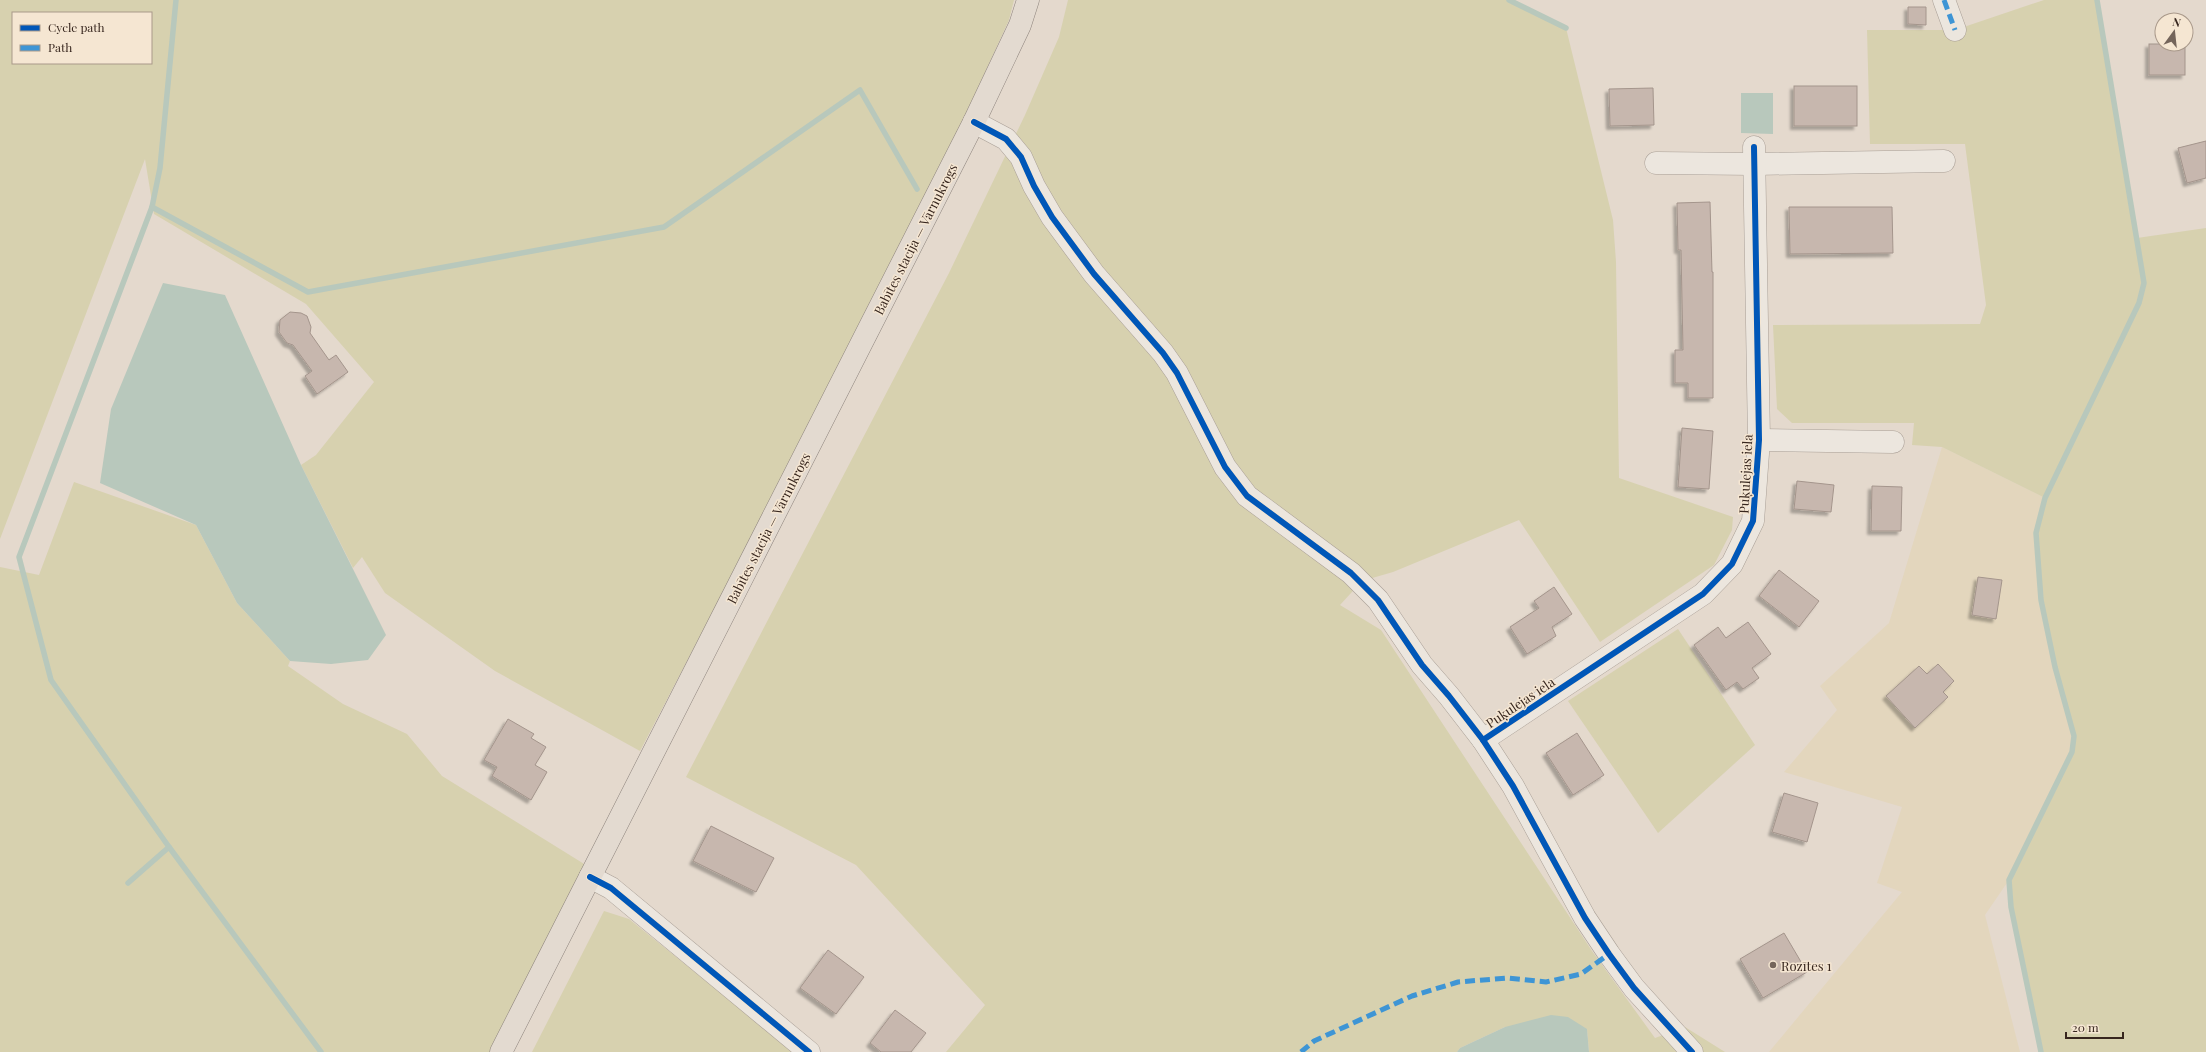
<svg xmlns="http://www.w3.org/2000/svg" width="2206" height="1052" viewBox="0 0 2206 1052" font-family="'Playfair Display',serif">
<style>
.farmland{fill:#e3d6bd}
.green{fill:#d7d1af;fill-rule:evenodd}
.water{fill:#b8c8bc}
.lines{fill:none;stroke-linecap:round;stroke-linejoin:round}
.stream{stroke:#b8c8bc;stroke-width:5.5}
.building{fill:#c7b7ae;stroke:#a4958c;filter:url(#shadow)}
.minor-casing{stroke:#a99f96;stroke-width:23}
.major-casing{stroke:#8e847d;stroke-width:23}
.minor{stroke:#ece6de;stroke-width:22}
.major{stroke:#e3dad0;stroke-width:22}
.quiet{stroke:#3e95d5;stroke-width:5;stroke-dasharray:10 5;stroke-linecap:butt}
.cycleway-casing{stroke:#f5e6d2;stroke-width:8}
.cycleway{stroke:#0057b8;stroke-width:6}
.poi-dot{fill:#74655b;stroke:#f5e6d2;stroke-width:1.5}
.labels{text-anchor:middle;dominant-baseline:central;stroke-width:3;stroke-linejoin:round;paint-order:stroke}
.street-label{font-size:13px;fill:#37261e;stroke:#f5e6d2}
.poi-label{font-size:13px;fill:#37261e;stroke:#f5e6d2;text-anchor:start}
</style>
<defs>
<filter id="shadow"><feDropShadow dx="-3.5" dy="3.5" stdDeviation="1" flood-color="#0004"/></filter>
</defs>
<rect width="100%" height="100%" fill="#e4d9cd"/>
<polygon class="farmland" points="1942,447 2045,498 2036,533 2055,667 2074,736 2072,752 2009,880 1985,915 2020,1052 1769,1052 1902,892 1877,883 1902,807 1784,772 1837,710 1820,686 1889,623"/>
<g class="green">
<path d="M0 0H1014L1009 20 976 92 902 249 640 751 495 671 385 593 362 557 353 568 301 465 316 455 374 382 306 304 154 214 145 159 0 539ZM13 13H151V63H13Z"/>
<polygon points="1068,0 1510,0 1566,28 1613,220 1616,262 1619,478 1733,517 1732,530 1714,565 1600,642 1519,520 1393,572 1362,581 1340,605 1381,630 1592,951 1655,1038 1685,1027 1725,1052 1589,1052 1587,1029 1505,1027 1460,1048 1457,1052 946,1052 985,1005 856,865 686,777 949,273 1025,115 1059,37"/>
<polygon points="2044,0 2097,0 2137,238 2206,228 2206,1052 2041,1052 2011,907 2009,880 2072,752 2074,736 2055,667 2041,600 2036,533 2045,498 1942,447 1912,445 1914,423 1792,423 1777,409 1773,325 1980,324 1986,305 1965,144 1870,144 1867,30 1955,30"/>
<polygon points="74,482 196,525 237,603 290,661 288,666 343,704 407,734 442,776 589,867 492,1052 0,1052 0,567 39,575"/>
<polygon points="1678,629 1755,745 1658,833 1568,701"/>
<polygon points="604,911 629,919 794,1052 532,1052"/>
</g>
<g class="water">
<polygon points="1741,93 1773,93 1773,134 1741,133"/>
<polygon points="163,283 225,295 301,465 386,635 368,660 331,664 290,661 237,603 196,525 100,483 111,409"/>
<polygon points="1551,1015 1568,1017 1587,1029 1589,1052 1457,1052 1460,1048 1505,1027"/>
</g>
<g class="lines">
<g class="stream">
<polyline points="176,0 160,168 152,207 19,557 51,680 169,847 321,1052"/>
<polyline points="1509,0 1566,28"/>
<polyline points="152,207 308,292 664,227 860,90 917,189"/>
<polyline points="128,883 169,847"/>
<polyline points="2041,1052 2011,907 2009,880 2072,752 2074,736 2055,667 2041,600 2036,533 2045,498 2139,303 2144,283 2097,0"/>
</g>
</g>
<g class="building">
<polygon points="1908,7 1926,7 1926,25 1908,24"/>
<rect x="2149" y="44" width="36" height="31"/>
<rect x="1794" y="86" width="63" height="40"/>
<polygon points="1653,88 1654,125 1610,126 1609,89"/>
<polygon points="2206,141 2206,178 2187,183 2178,148"/>
<polygon points="1710,202 1712,272 1713,272 1713,398 1688,398 1688,383 1675,383 1675,350 1683,350 1681,250 1678,250 1677,203"/>
<polygon points="1789,207 1892,207 1893,253 1790,254"/>
<polygon points="290,312 301,313 307,316 311,327 310,333 329,360 336,355 348,372 317,394 305,376 312,371 293,345 287,343 279,332 280,320"/>
<polygon points="1682,428 1713,431 1709,489 1678,487"/>
<polygon points="1797,481 1834,485 1831,512 1794,509"/>
<polygon points="1872,486 1902,487 1901,531 1871,531"/>
<polygon points="1779,570 1819,601 1799,627 1759,596"/>
<polygon points="1978,577 2002,580 1996,619 1972,615"/>
<polygon points="1554,587 1572,614 1552,627 1556,636 1527,654 1510,627 1539,608 1534,601"/>
<polygon points="1748,622 1771,654 1752,668 1759,678 1743,689 1737,682 1726,690 1694,645 1718,627 1726,638"/>
<polygon points="1938,664 1954,681 1943,692 1948,697 1915,728 1886,696 1919,666 1927,674"/>
<polygon points="508,719 534,734 531,738 546,747 535,765 547,772 531,800 492,776 497,767 484,760"/>
<polygon points="1577,733 1604,775 1573,795 1546,753"/>
<polygon points="1784,793 1818,803 1807,842 1772,832"/>
<polygon points="711,826 774,858 756,892 693,861"/>
<polygon points="1784,933 1807,972 1763,998 1740,959"/>
<polygon points="828,950 864,977 836,1014 800,988"/>
<polygon points="895,1010 926,1033 911,1052 881,1052 870,1043"/>
</g>
<g class="lines">
<defs>
<g id="minor">
<polyline points="1944,0 1955,30"/>
<polyline points="974,122 1006,139 1021,157 1034,186 1052,217 1094,274 1163,353 1177,373 1225,467 1247,496 1351,573 1378,600 1422,665 1449,696 1483,740 1513,786 1585,918 1609,954 1634,988 1692,1052"/>
<polyline points="1656,163 1755,164 1944,161"/>
<polyline points="1759,440 1893,442"/>
<polyline points="1483,740 1703,594 1732,564 1753,521 1759,440 1754,147"/>
<polyline points="590,877 611,888 809,1052"/>
</g>
<polyline id="major" points="501,1052 974,122 1020,25 1028,0"/>
</defs>
<use href="#minor" class="minor-casing"/>
<use href="#major" class="major-casing"/>
<use href="#minor" class="minor"/>
<use href="#major" class="major"/>
<g class="quiet">
<polyline points="1944,0 1955,30"/>
<polyline points="1301,1052 1314,1041 1412,996 1458,982 1507,978 1546,982 1581,974 1609,954"/>
</g>
<defs>
<g id="cycleway">
<polyline points="974,122 1006,139 1021,157 1034,186 1052,217 1094,274 1163,353 1177,373 1225,467 1247,496 1351,573 1378,600 1422,665 1449,696 1483,740 1513,786 1585,918 1609,954 1634,988 1692,1052"/>
<polyline points="1483,740 1703,594 1732,564 1753,521 1759,440 1754,147"/>
<polyline points="590,877 611,888 809,1052"/>
</g>
</defs>
<use href="#cycleway" class="cycleway-casing"/>
<use href="#cycleway" class="cycleway"/>
</g>
<circle class="poi-dot" cx="1773" cy="965" r="4"/>
<g class="labels">
<g class="street-label">
<text transform="translate(915 239) rotate(-63)">Babītes stacija — Vārnukrogs</text>
<text transform="translate(1745 474) rotate(-87)">Puķulejas iela</text>
<text transform="translate(768 528) rotate(-63)">Babītes stacija — Vārnukrogs</text>
<text transform="translate(1520 702) rotate(-34)">Puķulejas iela</text>
</g>
<g class="poi-label">
<text x="1781" y="965">Rozītes 1</text>
</g>
</g>
<rect x="12" y="12" width="140" height="52" fill="#f5e6d2" stroke="#a9998a"/>
<rect x="20" y="25" width="20" height="6" fill="#0057b8" stroke="#a9998a"/>
<text x="48" y="32" font-size="12" fill="#37261e">Cycle path</text>
<rect x="20" y="45" width="20" height="6" fill="#3e95d5" stroke="#a9998a"/>
<text x="48" y="52" font-size="12" fill="#37261e">Path</text>
<g transform="translate(2174 32) rotate(15)"><circle r="19" fill="#f5e6d2" stroke="#a9998a"/>
<path d="M0-3L7 15L0 10L-7 15Z" fill="#74655b"/>
<text y="-6" font-size="11" font-weight="bold" text-anchor="middle" fill="#37261e">N</text>
</g>
<path d="M2066 1032v6h57v-6" fill="none" stroke="#37261e" stroke-width="2"/>
<text x="2072" y="1032" font-size="12" fill="#37261e" stroke="#f5e6d2" stroke-width="3" paint-order="stroke">20 m</text>
</svg>
